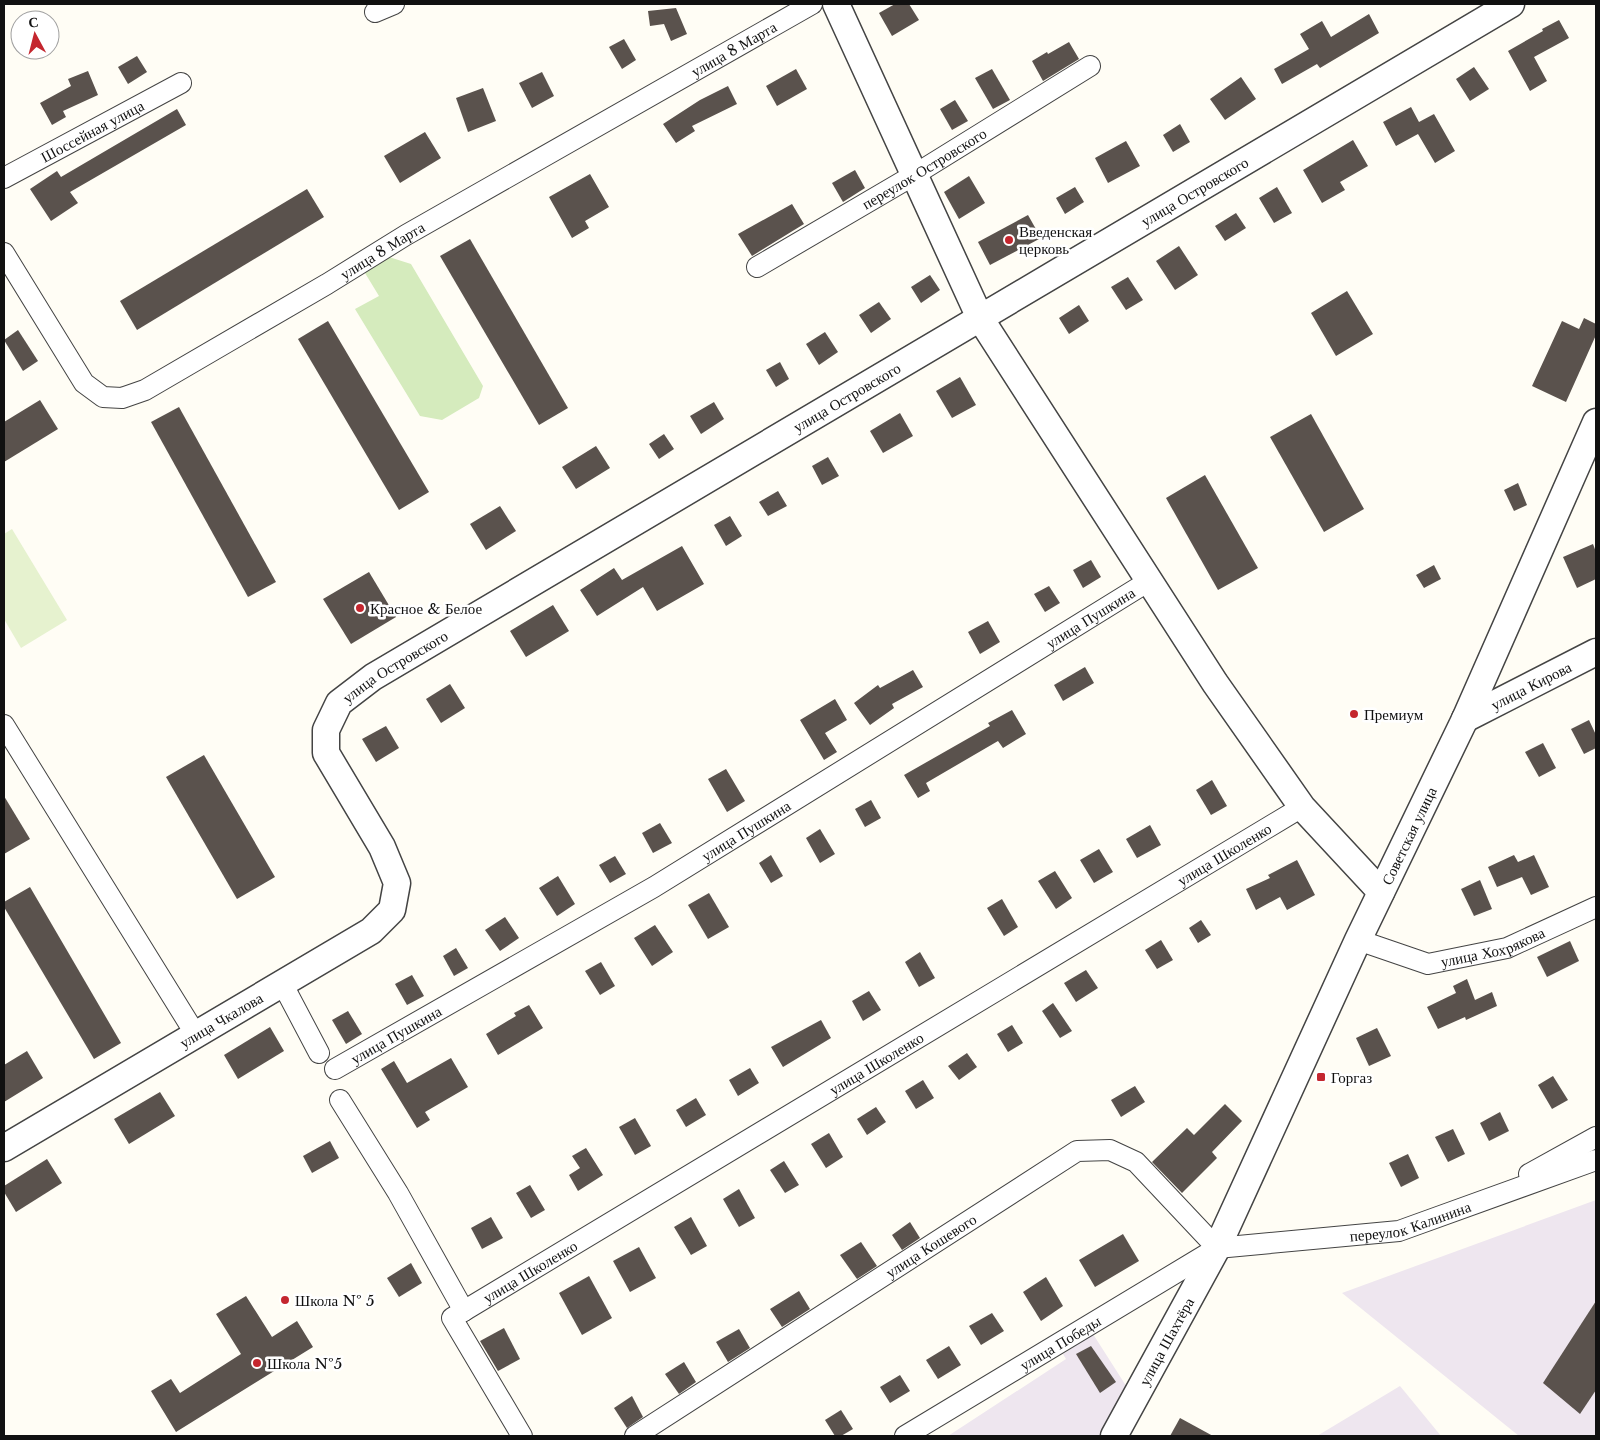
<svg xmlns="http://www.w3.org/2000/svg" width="1600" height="1440" viewBox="0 0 1600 1440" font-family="'Libre Baskerville',serif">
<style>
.industrial{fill:#eee6ef}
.green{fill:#d5ebbd}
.pitch{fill:#e6f2cf}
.building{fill:#5a524d}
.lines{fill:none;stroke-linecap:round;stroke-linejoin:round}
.minor-casing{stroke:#444;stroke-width:22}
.tertiary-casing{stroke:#444;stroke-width:29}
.minor{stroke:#fff;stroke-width:20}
.tertiary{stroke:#fff;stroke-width:26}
.poi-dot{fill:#c4262e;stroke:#fff;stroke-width:2}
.labels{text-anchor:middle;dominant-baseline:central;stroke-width:5;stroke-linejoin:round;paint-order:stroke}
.street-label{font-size:15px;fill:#111;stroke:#fff}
.poi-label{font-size:15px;fill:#111;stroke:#fff;text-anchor:start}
</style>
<rect width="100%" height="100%" fill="#fffdf5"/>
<g class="industrial">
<polygon points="1596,1200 1596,1436 1519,1436 1342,1293"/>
<polygon points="1093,1334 1130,1392 1102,1436 948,1436 1066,1359 1063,1354"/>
<polygon points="1400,1386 1441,1436 1317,1436"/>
</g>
<polygon class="green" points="389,257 411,264 483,386 479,398 442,420 420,416 355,309 379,296 365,273"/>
<polygon class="pitch" points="12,529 67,620 21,648 4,619 4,534"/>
<g class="building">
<polygon points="895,4 909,4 919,20 892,36 879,13"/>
<polygon points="676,8 687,34 671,41 664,24 650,26 648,11"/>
<polygon points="1369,14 1379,33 1320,68 1317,64 1282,84 1274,69 1309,49 1300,34 1322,21 1331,37"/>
<polygon points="1559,20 1569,38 1534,57 1547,81 1530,91 1508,51 1543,31 1542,29"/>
<polygon points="624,39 636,60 622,69 609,47"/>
<polygon points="1069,42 1079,59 1043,81 1032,61 1047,52 1048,54"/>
<polygon points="137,56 147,72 128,84 118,67"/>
<polygon points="1474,67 1489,89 1470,101 1456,79"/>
<polygon points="796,69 807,89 777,106 766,86"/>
<polygon points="992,69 1010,100 993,109 975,78"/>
<polygon points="88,71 98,95 63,111 66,117 52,125 40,103 71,86 68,79"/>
<polygon points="542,72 554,96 532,108 519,83"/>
<polygon points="1241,77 1256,99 1225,120 1210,99"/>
<polygon points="728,86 737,104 692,126 695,131 676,143 663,124 700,100"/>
<polygon points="483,88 496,121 468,132 456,98"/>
<polygon points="955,100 968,121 952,130 940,109"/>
<polygon points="1411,107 1419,122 1434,114 1455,151 1435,163 1418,134 1396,146 1383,122"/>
<polygon points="177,109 186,125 70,192 78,203 51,221 30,189 57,171 61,177"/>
<polygon points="1180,124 1190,142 1173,152 1163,135"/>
<polygon points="425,132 441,158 400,183 384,156"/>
<polygon points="1353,140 1368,166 1340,182 1345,190 1322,203 1303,170"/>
<polygon points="1126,141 1140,166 1108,183 1095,158"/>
<polygon points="855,170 865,188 843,202 832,183"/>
<polygon points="590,174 609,207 585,221 589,228 572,238 549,197"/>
<polygon points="969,176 985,203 959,219 944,192"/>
<polygon points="1075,187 1084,202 1065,214 1056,198"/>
<polygon points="1277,187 1292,213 1274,223 1259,198"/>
<polygon points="307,189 324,217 137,330 120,301"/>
<polygon points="792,204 804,224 752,256 738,234"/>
<polygon points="1236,213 1246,228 1225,241 1215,226"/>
<polygon points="1028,215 1041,238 990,265 978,242"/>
<polygon points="470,239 568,408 539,425 440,256"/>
<polygon points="1179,246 1198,275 1175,290 1156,261"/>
<polygon points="930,275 940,290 921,303 911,287"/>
<polygon points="1128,277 1143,300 1126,310 1111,287"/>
<polygon points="1347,291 1373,334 1336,356 1311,313"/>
<polygon points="879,302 891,319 871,333 859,315"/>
<polygon points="1079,305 1089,321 1069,334 1059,318"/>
<polygon points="1584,318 1596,324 1596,335 1566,402 1532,386 1562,321 1579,329"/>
<polygon points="328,321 429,492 399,510 298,339"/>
<polygon points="18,330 38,361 23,371 4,340"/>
<polygon points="825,332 838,352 819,365 806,344"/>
<polygon points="780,362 789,379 776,387 766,370"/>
<polygon points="960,377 976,405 952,418 936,391"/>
<polygon points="40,400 58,429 4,462 4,422"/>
<polygon points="714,402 724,419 701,434 690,416"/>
<polygon points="179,407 276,582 248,597 151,422"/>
<polygon points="900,413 913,436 883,453 870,431"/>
<polygon points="1311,414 1364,509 1324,532 1270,437"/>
<polygon points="664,434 674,449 659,459 649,444"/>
<polygon points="596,446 610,468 576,489 562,467"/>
<polygon points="828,457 839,476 822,485 812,466"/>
<polygon points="1205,475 1258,568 1218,590 1166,498"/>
<polygon points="1518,483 1527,505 1514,511 1504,490"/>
<polygon points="778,491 787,506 768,516 759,502"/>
<polygon points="500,506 516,531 486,550 470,524"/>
<polygon points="730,516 742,536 726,546 714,525"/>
<polygon points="1593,544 1596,552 1596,579 1577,588 1563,557"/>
<polygon points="682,546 704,584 657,611 643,587 597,616 580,590 614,568 622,580"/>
<polygon points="1091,560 1101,577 1083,588 1073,570"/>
<polygon points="1434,565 1441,579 1424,588 1416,575"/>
<polygon points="369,572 396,617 351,644 323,599"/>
<polygon points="1049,586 1060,603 1045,612 1034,594"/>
<polygon points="553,605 569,631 526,657 510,631"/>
<polygon points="988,621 1000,642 980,654 968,632"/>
<polygon points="1085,667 1094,683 1063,701 1054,685"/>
<polygon points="913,670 923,687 892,704 894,708 870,725 854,703 878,685 880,688"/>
<polygon points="450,684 465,708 441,723 426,699"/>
<polygon points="835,699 847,720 825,733 837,752 824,760 800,720"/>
<polygon points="1012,710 1026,734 1003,748 998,741 926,783 930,791 918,798 904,775 990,726 988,723"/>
<polygon points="1589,720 1596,735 1596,748 1584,754 1571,729"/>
<polygon points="386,726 399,748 376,762 362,739"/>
<polygon points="1543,743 1556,768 1539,777 1525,752"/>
<polygon points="204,755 275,877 237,899 166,777"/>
<polygon points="726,769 745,801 727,812 708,779"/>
<polygon points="1212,780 1227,806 1211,815 1196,790"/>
<polygon points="4,796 30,839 4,854"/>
<polygon points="871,800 881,818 865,827 855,809"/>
<polygon points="660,823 672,843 653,853 642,833"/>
<polygon points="1150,825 1161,845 1137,858 1126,839"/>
<polygon points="820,829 835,854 820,863 806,838"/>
<polygon points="1099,849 1113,872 1094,883 1080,860"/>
<polygon points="771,855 783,876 771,883 759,863"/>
<polygon points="1514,855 1518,862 1534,855 1549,887 1531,895 1522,877 1497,887 1488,867"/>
<polygon points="615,856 626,874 610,883 599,865"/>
<polygon points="1297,860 1315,895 1287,910 1280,897 1256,910 1246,889 1270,878 1268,875"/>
<polygon points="1055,871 1072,898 1056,909 1038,881"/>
<polygon points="558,876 575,904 557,916 539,888"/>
<polygon points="1480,880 1492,909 1474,916 1461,889"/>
<polygon points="30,887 121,1043 94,1059 4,907 4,902"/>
<polygon points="709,893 729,927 708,939 688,905"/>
<polygon points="1002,899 1018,927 1004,936 987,908"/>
<polygon points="505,917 519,938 500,951 485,930"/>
<polygon points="1201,920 1211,935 1198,943 1189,928"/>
<polygon points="655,925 673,952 652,966 634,938"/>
<polygon points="1161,940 1173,960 1157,969 1145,950"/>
<polygon points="1570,941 1579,961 1547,977 1537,957"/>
<polygon points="456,948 468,968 454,976 443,956"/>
<polygon points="920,952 935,978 919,987 905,962"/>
<polygon points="601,962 615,986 600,995 585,971"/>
<polygon points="1086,970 1098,988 1076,1002 1064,983"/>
<polygon points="412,975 424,996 407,1005 395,984"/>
<polygon points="1467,979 1475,1000 1492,992 1497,1006 1466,1020 1465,1017 1438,1029 1427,1007 1456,993 1453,986"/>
<polygon points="869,991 881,1010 863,1021 852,1001"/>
<polygon points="1053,1003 1072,1031 1060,1038 1042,1011"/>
<polygon points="529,1005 543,1028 498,1055 486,1034 516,1016 514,1013"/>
<polygon points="348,1011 362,1034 346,1044 332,1020"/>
<polygon points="821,1020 831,1038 783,1067 771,1047"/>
<polygon points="1012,1025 1023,1043 1008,1052 997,1034"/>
<polygon points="270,1027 284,1051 238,1079 224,1055"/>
<polygon points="1377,1028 1391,1056 1369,1066 1356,1038"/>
<polygon points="27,1051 43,1078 4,1102 4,1065"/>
<polygon points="967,1053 977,1067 959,1080 948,1066"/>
<polygon points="451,1058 468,1087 425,1112 430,1120 417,1128 381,1069 394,1061 407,1083"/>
<polygon points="750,1068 759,1083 738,1096 729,1080"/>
<polygon points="1553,1076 1568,1100 1552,1109 1538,1085"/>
<polygon points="923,1080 934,1098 916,1109 905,1091"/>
<polygon points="1135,1086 1145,1102 1121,1117 1111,1100"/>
<polygon points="160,1092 175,1116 129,1144 114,1119"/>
<polygon points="696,1098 706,1115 686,1127 676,1110"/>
<polygon points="1225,1104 1242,1121 1212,1152 1217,1158 1182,1193 1152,1162 1187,1128 1194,1135"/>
<polygon points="876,1107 886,1122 867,1135 857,1119"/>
<polygon points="1500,1112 1509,1131 1489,1141 1480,1123"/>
<polygon points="635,1118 651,1146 635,1155 619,1127"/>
<polygon points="1453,1129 1465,1154 1448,1162 1435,1137"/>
<polygon points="829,1133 843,1157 826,1168 811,1144"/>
<polygon points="330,1141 339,1158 312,1173 303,1156"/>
<polygon points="586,1148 603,1175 578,1191 569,1175 580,1168 572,1156"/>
<polygon points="1408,1154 1419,1178 1401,1187 1389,1163"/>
<polygon points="47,1159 62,1183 16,1212 4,1192 4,1186"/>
<polygon points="784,1161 799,1185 785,1193 770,1170"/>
<polygon points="530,1185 545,1210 531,1218 516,1193"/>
<polygon points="739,1189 755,1218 739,1227 723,1199"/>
<polygon points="491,1217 503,1238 482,1249 471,1228"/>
<polygon points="691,1217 707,1246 691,1255 674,1227"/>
<polygon points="910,1222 920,1238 902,1250 892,1235"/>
<polygon points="1123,1234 1139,1261 1095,1287 1079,1260"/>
<polygon points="861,1242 877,1266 857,1279 840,1255"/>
<polygon points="639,1247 656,1278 630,1292 613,1261"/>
<polygon points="411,1263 422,1283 399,1297 387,1278"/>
<polygon points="589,1276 612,1318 582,1335 559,1293"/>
<polygon points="1046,1277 1063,1306 1041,1321 1023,1292"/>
<polygon points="799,1291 810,1309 782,1327 770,1309"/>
<polygon points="246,1296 272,1337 297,1321 313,1347 176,1432 151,1391 171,1379 180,1393 241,1354 216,1314"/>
<polygon points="1596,1301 1596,1390 1580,1414 1543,1383"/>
<polygon points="992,1313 1004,1331 981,1345 969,1326"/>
<polygon points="504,1328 520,1359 498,1371 480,1341"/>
<polygon points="739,1329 750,1348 728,1362 716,1342"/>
<polygon points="949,1346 961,1365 938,1379 926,1360"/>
<polygon points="1091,1346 1116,1382 1100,1393 1076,1354"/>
<polygon points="684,1362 696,1382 679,1394 665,1374"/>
<polygon points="900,1375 910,1391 890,1403 880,1387"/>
<polygon points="632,1396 643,1417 627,1428 614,1408"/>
<polygon points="841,1410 853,1429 841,1436 835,1436 825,1420"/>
<polygon points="1180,1418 1213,1436 1170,1436"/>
</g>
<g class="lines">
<defs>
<g id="minor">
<polyline points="375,12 394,4"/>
<path id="s1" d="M4 178 181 83"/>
<path id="s2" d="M4 253 84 383 103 397 122 398 145 390 327 284 406 235 812 4"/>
<path id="s3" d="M757 267 914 175 1090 66"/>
<polyline points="4,725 196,1035"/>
<path id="s4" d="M1358 940 1428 964 1507 948 1596 907"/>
<polyline points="282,983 319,1053"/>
<path id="s5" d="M335 1069 654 887 1149 581"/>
<polyline points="340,1100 398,1193 464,1311"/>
<polyline points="1529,1174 1596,1137"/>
<path id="s6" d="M522 1436 452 1318 1302 807"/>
<path id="s7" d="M635 1436 1077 1151 1110 1150 1136 1162 1217 1248"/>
<path id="s8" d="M905 1436 1217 1248 1399 1231 1596 1160"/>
</g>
<g id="tertiary">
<polyline points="836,4 980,318 1215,683 1302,807 1381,892"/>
<path id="s9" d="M1465 719 1596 652"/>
<path id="s10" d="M4 1148 371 931 392 910 397 883 382 847 326 753V730L339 703 373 677 1511 4"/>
<path id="s11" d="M1114 1436 1217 1248 1358 940 1465 719 1596 422"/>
</g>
</defs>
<use href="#minor" class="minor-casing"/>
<use href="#tertiary" class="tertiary-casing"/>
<use href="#minor" class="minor"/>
<use href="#tertiary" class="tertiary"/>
</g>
<g class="poi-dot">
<circle cx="1009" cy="240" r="5"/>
<circle cx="360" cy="608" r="5"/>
<circle cx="1354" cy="714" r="5"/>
<rect x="1316" y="1072" width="10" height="10" rx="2.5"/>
<circle cx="285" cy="1300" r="5"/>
<circle cx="257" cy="1363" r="5"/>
</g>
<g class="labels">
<g class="street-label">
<text stroke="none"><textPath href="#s2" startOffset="900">улица 8 Марта</textPath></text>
<text stroke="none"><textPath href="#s1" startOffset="100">Шоссейная улица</textPath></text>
<text stroke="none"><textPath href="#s3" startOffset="194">переулок Островского</textPath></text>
<text stroke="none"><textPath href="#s10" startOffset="1682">улица Островского</textPath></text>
<text stroke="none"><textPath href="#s2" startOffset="495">улица 8 Марта</textPath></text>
<text stroke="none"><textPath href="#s10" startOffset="1278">улица Островского</textPath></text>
<text stroke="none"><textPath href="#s5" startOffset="880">улица Пушкина</textPath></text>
<text stroke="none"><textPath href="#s10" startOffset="752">улица Островского</textPath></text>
<text stroke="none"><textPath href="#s9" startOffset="74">улица Кирова</textPath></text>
<text stroke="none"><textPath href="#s5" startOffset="475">улица Пушкина</textPath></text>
<text stroke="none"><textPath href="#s11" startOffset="669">Советская улица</textPath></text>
<text stroke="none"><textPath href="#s6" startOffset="1038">улица Школенко</textPath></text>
<text stroke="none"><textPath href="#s4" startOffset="141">улица Хохрякова</textPath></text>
<text stroke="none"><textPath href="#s10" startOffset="252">улица Чкалова</textPath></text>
<text stroke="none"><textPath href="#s5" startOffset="70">улица Пушкина</textPath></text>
<text stroke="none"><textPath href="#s6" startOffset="632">улица Школенко</textPath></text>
<text stroke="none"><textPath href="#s8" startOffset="560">переулок Калинина</textPath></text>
<text stroke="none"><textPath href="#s7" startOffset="352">улица Кошевого</textPath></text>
<text stroke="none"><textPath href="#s6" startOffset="228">улица Школенко</textPath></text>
<text stroke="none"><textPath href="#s8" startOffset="181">улица Победы</textPath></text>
<text stroke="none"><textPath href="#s11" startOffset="108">улица Шахтёра</textPath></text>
</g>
<g class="poi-label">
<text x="1019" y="231">Введенская<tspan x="1019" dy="17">церковь</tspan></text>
<text x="370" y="608">Красное &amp; Белое</text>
<text x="1364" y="714">Премиум</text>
<text x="1331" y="1077">Горгаз</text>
<text x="295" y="1300">Школа № 5</text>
<text x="267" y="1363">Школа №5</text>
</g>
</g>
<rect width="1600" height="1440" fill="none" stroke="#111111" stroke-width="10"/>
<g transform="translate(35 35) rotate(353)"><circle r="24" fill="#ffffff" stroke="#a0a0a0"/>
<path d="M0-4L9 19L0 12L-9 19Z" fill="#c4262e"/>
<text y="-8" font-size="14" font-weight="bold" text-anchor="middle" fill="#111111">С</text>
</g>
</svg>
